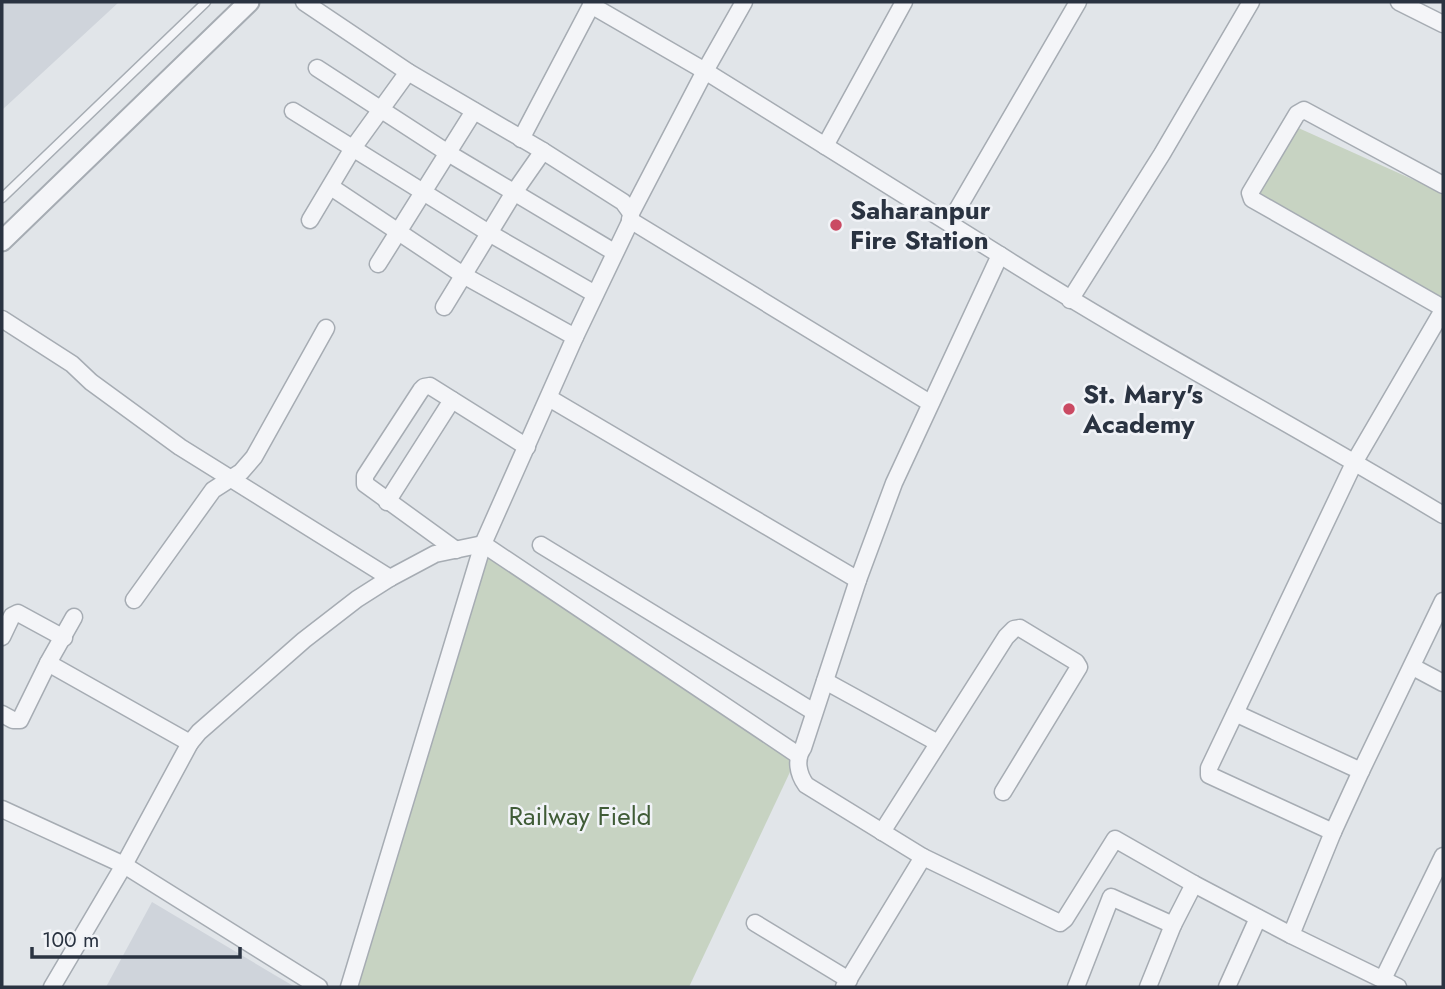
<svg xmlns="http://www.w3.org/2000/svg" width="1445" height="989" viewBox="0 0 1445 989" font-family="Jost,sans-serif">
<style>
.built{fill:#cfd4db}
.green{fill:#c7d3c2}
.lines{fill:none;stroke-linecap:round;stroke-linejoin:round}
.service-casing{stroke:#a6acb3;stroke-width:11}
.minor-casing{stroke:#a6acb3;stroke-width:19}
.tertiary-casing{stroke:#a6acb3;stroke-width:23}
.service{stroke:#f4f5f8;stroke-width:8}
.minor{stroke:#f4f5f8;stroke-width:16}
.tertiary{stroke:#f4f5f8;stroke-width:19}
.poi-dot{fill:#ca4a63;stroke:#f1f3f7;stroke-width:2.5}
.labels{text-anchor:middle;dominant-baseline:central;stroke-width:5;stroke-linejoin:round;paint-order:stroke}
.poi-label{font-size:26px;font-weight:bold;fill:#2a3341;stroke:#f1f3f7;text-anchor:start}
.park-label{font-size:26px;fill:#405c37;stroke:#f1f3f7}
</style>
<rect width="100%" height="100%" fill="#e1e5e9"/>
<g class="built">
<polygon points="2,2 119,2 2,110"/>
<polygon points="152,902 295,987 106,987"/>
</g>
<g class="green">
<polygon points="1294,126 1443,193 1443,316 1255,199"/>
<polygon points="483,544 798,755 689,987 349,987"/>
</g>
<g class="lines">
<defs>
<polyline id="service" points="2,198 206,2"/>
<g id="minor">
<polyline points="304,2 408,72 543,151 623,202 631,213 630,222 575,337 483,544 349,987"/>
<polyline points="1399,2 1443,24"/>
<polyline points="591,5 705,71 744,2"/>
<polyline points="317,68 448,153 614,252"/>
<polyline points="293,111 489,233 595,294"/>
<polyline points="521,139 593,2"/>
<polyline points="825,146 904,2"/>
<polyline points="1443,185 1304,110 1297,114 1250,193 1252,199 1443,308"/>
<polyline points="331,187 463,275 575,337"/>
<path d="M631 213 705 71 1000 255 894 483 858 580 803 748C795 759 798 774 806 785L923 857 844 987"/>
<polyline points="310,220 353,148 408,72"/>
<polyline points="630,220 930,403"/>
<polyline points="950,222 1078,2"/>
<path d="M1000 255C1144 347 1297 426 1443 515"/>
<polyline points="378,264 474,111"/>
<polyline points="1070,300 1162,154 1251,2"/>
<polyline points="444,307 513,194 543,151"/>
<polyline points="2,319 72,364 91,382 180,447 390,578"/>
<polyline points="549,398 858,580"/>
<polyline points="387,502 452,400"/>
<polyline points="541,545 814,712"/>
<polyline points="456,550 365,484 365,476 421,390 424,387 430,386 527,447"/>
<polyline points="134,600 213,490 241,472 254,457 326,328"/>
<polyline points="74,617 48,663 190,743"/>
<polyline points="2,637 12,616 18,613 64,638"/>
<polyline points="1413,667 1443,683"/>
<polyline points="825,681 938,743"/>
<polyline points="1235,713 1361,771 1333,832 1209,775 1209,768 1355,461 1443,310"/>
<polyline points="2,714 13,720 20,720 48,663"/>
<polyline points="1361,771 1443,601"/>
<polyline points="2,809 124,865 190,743 199,732 304,640 357,599 390,578 435,554 483,544 798,755"/>
<polyline points="882,832 1006,637 1014,629 1020,628 1076,662 1079,667 1003,792"/>
<polyline points="1333,832 1291,935 1398,987"/>
<polyline points="923,857 1060,923 1065,919 1115,839 1194,884 1291,935"/>
<polyline points="755,923 849,980"/>
<polyline points="1383,979 1443,856"/>
<polyline points="52,987 124,865 319,987"/>
<polyline points="1076,987 1111,897 1173,925"/>
<polyline points="1148,987 1173,925 1194,884"/>
<polyline points="1227,987 1258,918"/>
</g>
<polyline id="tertiary" points="2,241 249,2"/>
</defs>
<use href="#service" class="service-casing"/>
<use href="#minor" class="minor-casing"/>
<use href="#tertiary" class="tertiary-casing"/>
<use href="#service" class="service"/>
<use href="#minor" class="minor"/>
<use href="#tertiary" class="tertiary"/>
</g>
<g class="poi-dot">
<circle cx="836" cy="225" r="7"/>
<circle cx="1069" cy="409" r="7"/>
</g>
<g class="labels">
<g class="poi-label">
<text x="850" y="210">Saharanpur<tspan x="850" dy="30">Fire Station</tspan></text>
<text x="1083" y="394">St. Mary's<tspan x="1083" dy="30">Academy</tspan></text>
</g>
<g class="park-label">
<text x="580" y="816">Railway Field</text>
</g>
</g>
<rect width="1445" height="989" fill="none" stroke="#2a3341" stroke-width="7"/>
<path d="M32 947v10h208v-10" fill="none" stroke="#2a3341" stroke-width="3.5"/>
<text x="42" y="947" font-size="21" fill="#2a3341" stroke="#f1f3f7" stroke-width="5" paint-order="stroke">100 m</text>
</svg>
